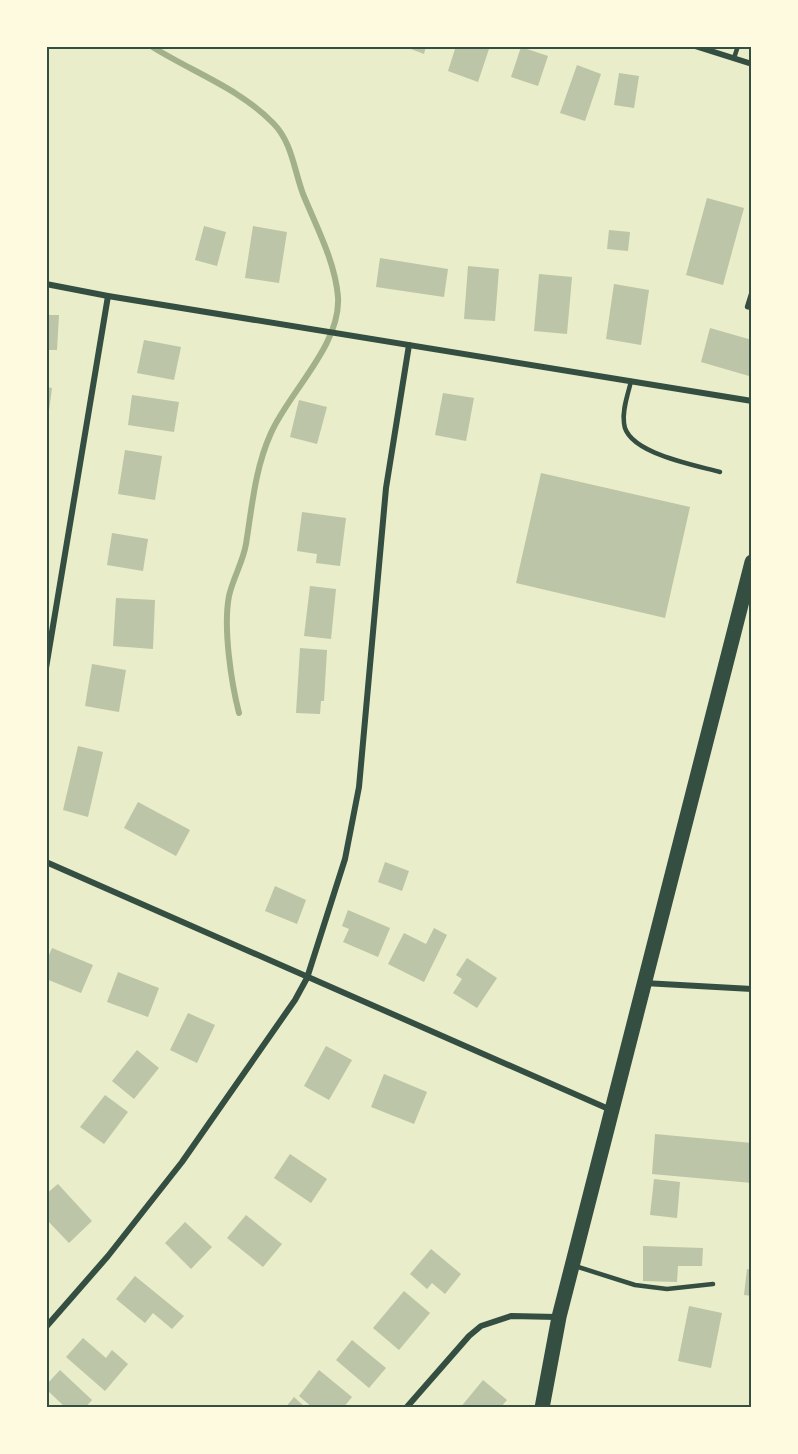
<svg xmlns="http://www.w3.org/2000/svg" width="798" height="1454" viewBox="0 0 798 1454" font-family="Montserrat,sans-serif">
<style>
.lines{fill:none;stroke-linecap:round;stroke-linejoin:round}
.stream{stroke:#a3b18a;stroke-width:6}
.building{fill:#bcc5a7}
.service{stroke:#344e41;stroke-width:4.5}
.minor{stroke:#344e41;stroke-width:6}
.primary{stroke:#344e41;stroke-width:15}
.neatline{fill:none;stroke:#344e41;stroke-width:2}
</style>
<rect width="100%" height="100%" fill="#e9edc9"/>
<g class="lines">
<path class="stream" d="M151 46C192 72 239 88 273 123 292 142 294 170 303 194 316 226 335 261 338 297 341 345 289 392 271 433 255 468 252 507 246 544 243 562 233 578 229 596 223 627 231 682 239 713"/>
</g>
<g class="building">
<polygon points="403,46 426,46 424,54"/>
<polygon points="456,46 490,46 478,82 448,71"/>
<polygon points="521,47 548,56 538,86 511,77"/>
<polygon points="577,65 601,74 585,121 560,113"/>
<polygon points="619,73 639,76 634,108 614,105"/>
<polygon points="707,198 744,208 723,285 686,275"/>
<polygon points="204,226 226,232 217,266 195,260"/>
<polygon points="253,226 287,232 279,283 245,278"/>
<polygon points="609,230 630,232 628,251 607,249"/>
<polygon points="380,258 448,269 444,297 376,287"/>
<polygon points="468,266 499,269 495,321 464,319"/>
<polygon points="539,274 572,277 567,334 534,331"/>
<polygon points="614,284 649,290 641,345 606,339"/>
<polygon points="46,315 59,315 57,350 46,350"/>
<polygon points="710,328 752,340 752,368 749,376 701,362"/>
<polygon points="144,340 181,347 174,380 137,373"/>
<polygon points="46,387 52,388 48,418 46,418"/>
<polygon points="443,393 474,398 466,441 435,435"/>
<polygon points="132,395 179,402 174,432 128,425"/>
<polygon points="299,400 327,407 317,444 290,437"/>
<polygon points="125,450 162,456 155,500 118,494"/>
<polygon points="541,473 690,507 665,618 516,583"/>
<polygon points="302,512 346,518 340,566 316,563 317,554 297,551"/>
<polygon points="112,533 148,539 143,571 107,565"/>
<polygon points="310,586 336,589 331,639 304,636"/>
<polygon points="116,598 155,600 153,649 113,646"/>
<polygon points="300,648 327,650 324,701 321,701 320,714 296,713"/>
<polygon points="92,664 126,670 119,712 85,706"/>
<polygon points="78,746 103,752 88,817 63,810"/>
<polygon points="138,802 190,830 176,856 124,828"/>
<polygon points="385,862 409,871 402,891 378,882"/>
<polygon points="275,886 306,900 297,924 265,911"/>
<polygon points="348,910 390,928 378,957 343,942 349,929 342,926"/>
<polygon points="434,928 447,935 424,982 388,964 404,933 426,944"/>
<polygon points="52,948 93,965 81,993 46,979 46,962"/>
<polygon points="467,958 497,978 477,1008 453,993 462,979 456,975"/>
<polygon points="118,972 159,988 148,1017 107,1002"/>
<polygon points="188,1013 215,1025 197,1063 170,1050"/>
<polygon points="326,1046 352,1060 329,1100 304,1086"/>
<polygon points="137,1050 159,1068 134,1099 112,1081"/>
<polygon points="384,1074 427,1092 414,1124 371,1107"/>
<polygon points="105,1095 128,1112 104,1144 80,1127"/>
<polygon points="655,1134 752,1143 752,1183 652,1174"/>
<polygon points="290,1154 327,1179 311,1203 274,1178"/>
<polygon points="654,1179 680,1182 677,1218 650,1215"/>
<polygon points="58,1184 92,1221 69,1243 46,1219 46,1194"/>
<polygon points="246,1215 282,1244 263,1267 227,1238"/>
<polygon points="185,1222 212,1247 191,1269 165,1243"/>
<polygon points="643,1246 703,1248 702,1266 678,1266 677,1282 643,1281"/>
<polygon points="431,1249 461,1274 445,1294 432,1283 427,1289 410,1274"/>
<polygon points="747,1269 752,1270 752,1296 744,1295"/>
<polygon points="135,1276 184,1316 172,1329 153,1313 145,1323 116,1299"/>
<polygon points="404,1291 430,1313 399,1350 373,1328"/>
<polygon points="689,1306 722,1313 711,1368 678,1361"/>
<polygon points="83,1338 106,1358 112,1350 128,1364 105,1391 66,1357"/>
<polygon points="352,1340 386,1368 369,1388 336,1360"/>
<polygon points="60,1370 92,1400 85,1408 66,1408 46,1389 46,1385"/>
<polygon points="319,1370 352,1397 343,1408 313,1408 299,1396"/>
<polygon points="483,1380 507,1400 500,1408 460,1408"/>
<polygon points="294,1397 306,1408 285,1408"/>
</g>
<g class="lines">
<g class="service">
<polyline points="734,58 738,46"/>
<polyline points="752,291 747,307 752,308"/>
<path d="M631 381C628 395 622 409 624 423 626 453 695 465 720 472"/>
<polyline points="575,1266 635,1285 667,1289 713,1284"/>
</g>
<g class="minor">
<polyline points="695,46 752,64"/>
<polyline points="46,284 108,296 752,401"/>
<polyline points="46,668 108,296"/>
<polyline points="46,862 611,1110"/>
<polyline points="644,983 752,989"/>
<polyline points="46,1327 108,1256 182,1162 295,1000 307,978 345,859 359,787 386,488 409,345"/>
<polyline points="406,1408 469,1336 481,1326 511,1316 557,1317"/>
</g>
<polyline class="primary" points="542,1408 559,1317 752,562"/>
</g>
<rect width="798" height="1454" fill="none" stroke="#fefae0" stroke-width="96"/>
<rect x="48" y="48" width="702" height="1358" class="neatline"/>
</svg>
